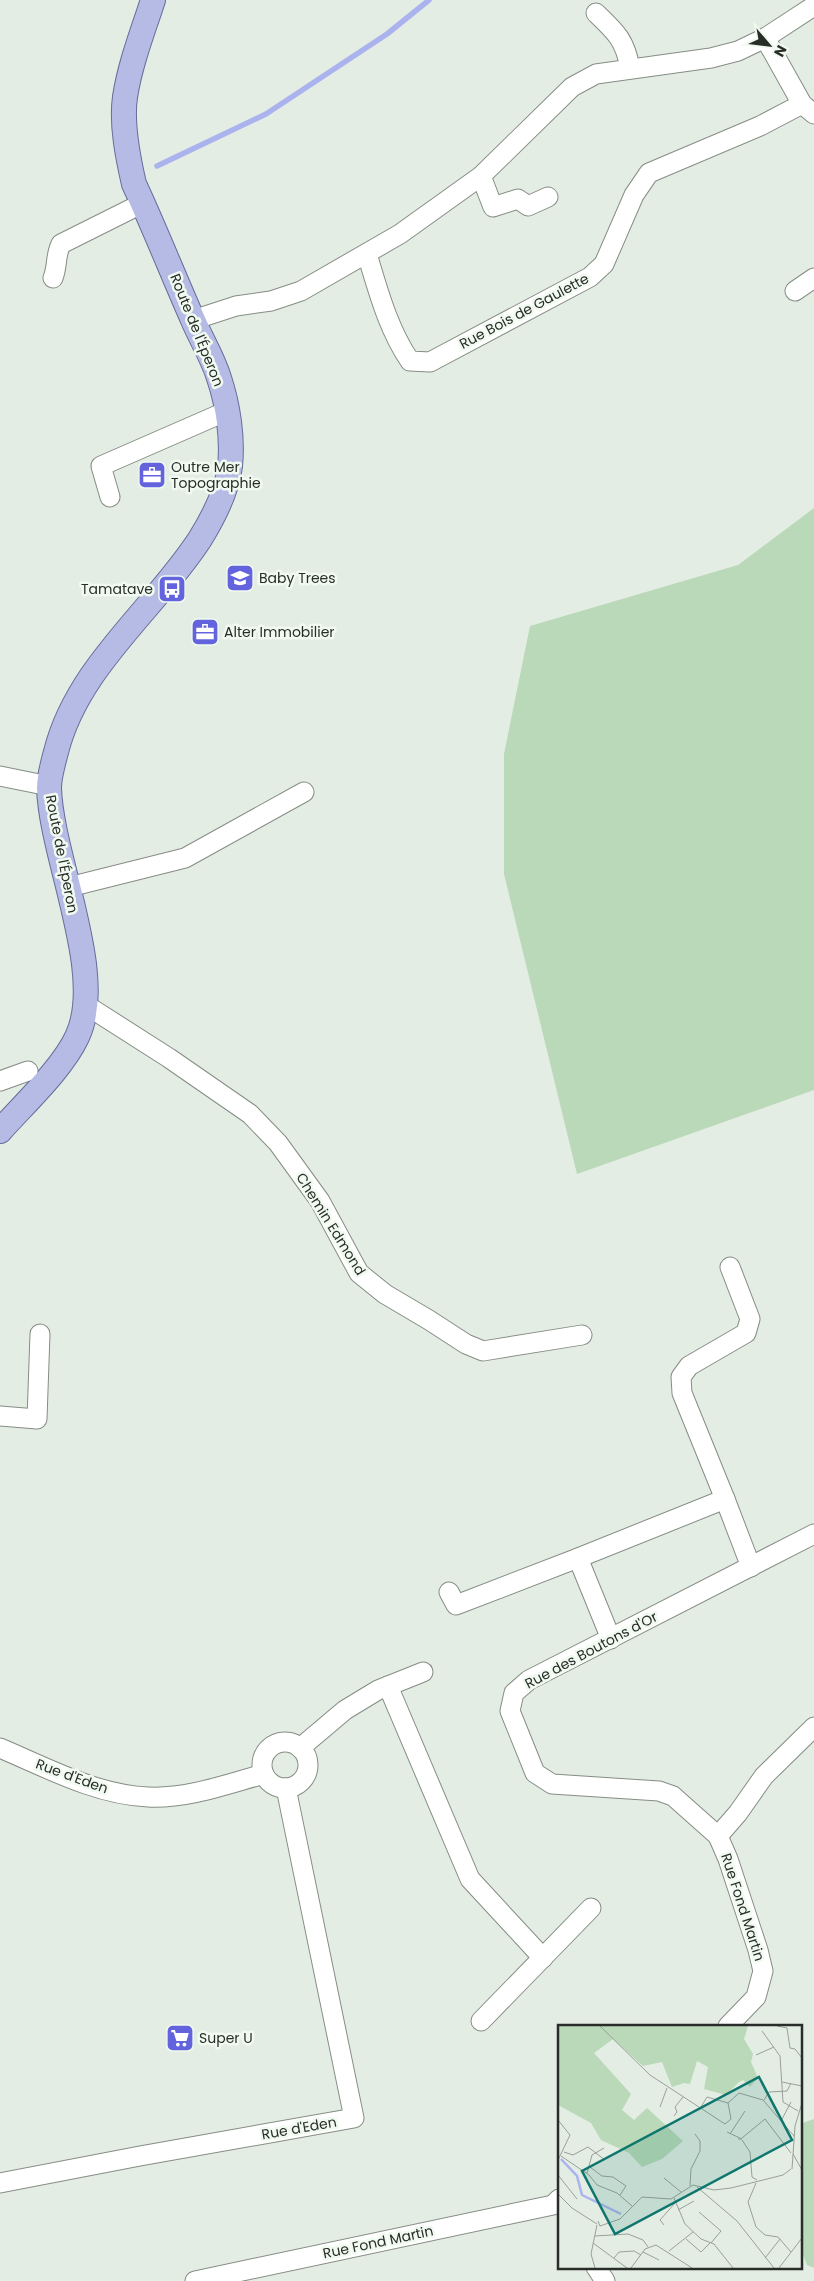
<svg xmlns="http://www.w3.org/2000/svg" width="814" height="2281" viewBox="0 0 814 2281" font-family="Poppins,sans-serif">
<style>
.green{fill:#b9d9b8}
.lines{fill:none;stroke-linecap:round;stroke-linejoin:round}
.stream{stroke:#abb3ee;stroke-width:5.5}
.minor-casing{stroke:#858d84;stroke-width:21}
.major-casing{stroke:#656c99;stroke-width:26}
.minor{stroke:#fff;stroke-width:19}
.major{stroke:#b6bbe6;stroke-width:24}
.labels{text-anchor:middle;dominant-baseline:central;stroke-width:5;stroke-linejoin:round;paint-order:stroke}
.street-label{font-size:14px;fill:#292d29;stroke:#f1faf1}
.poi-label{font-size:14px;fill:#292d29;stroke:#f1faf1;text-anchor:start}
.inset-river{fill:none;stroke:#abb3ee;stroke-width:2.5}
.inset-road{fill:none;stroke:#99a099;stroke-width:1}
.view{fill:#0f766e;fill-opacity:0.15;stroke:#0f766e;stroke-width:2.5}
.inset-edge{fill:none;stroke:#292d29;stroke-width:2.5}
</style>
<rect width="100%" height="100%" fill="#e4ede4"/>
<g class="green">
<polygon points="814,508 814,1090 577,1174 504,874 504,754 530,626 738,565"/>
<polygon points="814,2119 814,2268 807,2265 800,2247 800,2124"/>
</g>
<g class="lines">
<polyline class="stream" points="157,166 266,114 387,34 429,0"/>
<defs>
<g id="minor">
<path d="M596 13C616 32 625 40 630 68"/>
<polyline points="765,38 802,104 814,114"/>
<polyline points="481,176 493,207 518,199 528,206 548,197"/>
<path d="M367 254C378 290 388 329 410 361L430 362 590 277 604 264 634 195 649 173 760 126 802 104"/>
<path d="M53 278C58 265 55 256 61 244L143 203"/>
<polyline points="795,291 814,278"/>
<polyline points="193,320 236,306 271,301 301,291 400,234 481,176 572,87 596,74 711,58 738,51 765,38 814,6"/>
<polyline points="110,497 101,466 227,411"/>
<polyline points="0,776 49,786"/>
<polyline points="69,887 185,858 304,792"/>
<polyline points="86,1005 169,1058 250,1114 278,1143 320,1201 359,1273 385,1294 429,1320 466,1344 483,1351 582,1335"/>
<polyline points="0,1081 28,1071"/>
<polyline points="730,1267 750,1319 746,1333 689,1366 681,1377 682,1393 725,1499 751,1567"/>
<polyline points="0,1416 37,1419 40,1334"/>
<polyline points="578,1558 725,1499"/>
<polyline points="449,1592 456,1605 578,1558 611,1639"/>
<polyline points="388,1686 470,1879 543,1958"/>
<circle cx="285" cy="1765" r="23"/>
<path d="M0 1748C47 1768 97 1795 148 1797 187 1799 227 1784 264 1774"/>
<polyline points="300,1748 345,1710 378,1690 423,1672"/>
<polyline points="718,1836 738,1813 764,1776 814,1727"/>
<polyline points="481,2021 591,1908"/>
<polyline points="728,2026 756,1997 763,1971 758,1950 728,1859 718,1836 673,1796 659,1791 552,1784 535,1773 510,1711 514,1693 529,1680 814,1534"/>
<polyline points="0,2183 140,2156 354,2118 286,1788"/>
<polyline points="596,2267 605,2281"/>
<polyline points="195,2281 553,2205 559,2199"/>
</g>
<path id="major" d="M0 1131C24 1104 62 1069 77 1037 107 975 51 857 49 788 49 777 53 763 56 752 77 667 154 610 200 539 213 518 227 492 230 466 233 438 228 405 219 378 213 358 201 339 193 320 173 275 155 229 134 184 128 158 121 124 125 97 130 64 143 31 153 0"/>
</defs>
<use href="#minor" class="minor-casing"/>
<use href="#major" class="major-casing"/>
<use href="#minor" class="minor"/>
<use href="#major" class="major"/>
</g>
<defs>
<symbol id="office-square" viewBox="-11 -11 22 22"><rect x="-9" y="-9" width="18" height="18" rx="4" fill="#6364dd" stroke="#f1faf1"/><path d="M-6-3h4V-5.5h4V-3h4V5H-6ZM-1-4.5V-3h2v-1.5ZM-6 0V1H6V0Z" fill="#fff"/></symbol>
<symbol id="school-square" viewBox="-11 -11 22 22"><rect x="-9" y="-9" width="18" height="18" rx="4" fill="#6364dd" stroke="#f1faf1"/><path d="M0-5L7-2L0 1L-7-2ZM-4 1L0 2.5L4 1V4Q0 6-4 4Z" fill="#fff"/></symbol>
<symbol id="bus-square" viewBox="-11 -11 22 22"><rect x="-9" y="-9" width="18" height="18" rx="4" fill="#6364dd" stroke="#f1faf1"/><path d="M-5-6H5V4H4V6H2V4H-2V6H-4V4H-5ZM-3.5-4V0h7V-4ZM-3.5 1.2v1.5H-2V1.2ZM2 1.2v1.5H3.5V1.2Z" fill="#fff"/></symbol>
<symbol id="supermarket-square" viewBox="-11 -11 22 22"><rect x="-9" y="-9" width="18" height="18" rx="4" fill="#6364dd" stroke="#f1faf1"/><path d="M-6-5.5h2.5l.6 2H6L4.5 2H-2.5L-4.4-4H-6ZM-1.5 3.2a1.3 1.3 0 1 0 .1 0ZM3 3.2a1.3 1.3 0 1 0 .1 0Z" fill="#fff"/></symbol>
</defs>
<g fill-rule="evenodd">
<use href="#office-square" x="136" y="459" width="32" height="32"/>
<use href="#school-square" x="224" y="562" width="32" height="32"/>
<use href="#bus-square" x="156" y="573" width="32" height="32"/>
<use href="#office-square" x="189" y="616" width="32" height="32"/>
<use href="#supermarket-square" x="164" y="2022" width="32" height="32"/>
</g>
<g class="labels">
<g class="street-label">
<text transform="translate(524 311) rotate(-28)">Rue Bois de Gaulette</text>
<text transform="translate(197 330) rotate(68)">Route de l'Éperon</text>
<text transform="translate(62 854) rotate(79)">Route de l'Éperon</text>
<text transform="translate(331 1224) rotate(58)">Chemin Edmond</text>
<text transform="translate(591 1650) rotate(-28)">Rue des Boutons d'Or</text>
<text transform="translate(72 1776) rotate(20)">Rue d'Eden</text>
<text transform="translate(743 1907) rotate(72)">Rue Fond Martin</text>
<text transform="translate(299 2128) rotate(-10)">Rue d'Eden</text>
<text transform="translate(378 2242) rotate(-12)">Rue Fond Martin</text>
</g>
<g class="poi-label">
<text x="171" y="467">Outre Mer<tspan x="171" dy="16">Topographie</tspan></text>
<text x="259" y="578">Baby Trees</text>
<text x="153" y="589" text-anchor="end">Tamatave</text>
<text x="224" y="632">Alter Immobilier</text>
<text x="199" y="2038">Super U</text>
</g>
</g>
<g transform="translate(558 2025)">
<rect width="244" height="244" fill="#e4ede4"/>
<path d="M0 1H190L186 14 195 29 193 37 200 53 192 62 185 55 181 57 168 70 146 64 150 42 139 36 132 59 126 58 114 62 104 37 85 41 55 14 36 28 73 69 64 85 76 95 89 83 125 116 104 134 84 142 71 128 43 115 33 98 0 80Z" fill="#b9d9b8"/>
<path class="inset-river" d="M3 134 19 151 24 170 63 189"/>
<path class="inset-road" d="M42 1 92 50 167 99 173 94 170 78M219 1 229 3 232 23M204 6 222 31 225 77 240 86M232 23 237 24 244 33M198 30 216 22M224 57 244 61M206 75 211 67 229 66 233 58M170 78 181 68 205 75 236 111M102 82 109 63M143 82 149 72 170 78M116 91 119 87 117 82 125 72M0 95 12 110 0 135M223 96 233 77M169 107 184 114H180M172 109 187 86M184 113 207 94 233 128M184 115 192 127 194 152 199 155M6 127 15 130 30 122 47 135M235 129 244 145M3 131 31 150 39 160 59 168 74 181M32 142 44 151 55 152 68 161 62 170M234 144 237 101 244 78M29 148 34 130 46 123M0 150 19 174M106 153 123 167M198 158 190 177 198 202 207 210 220 212 233 227M132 161 133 144 142 126V116L137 109M139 162 179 196 216 243M0 169 14 183 39 199M116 173 127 199 143 214 156 219 175 243M120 185 136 176M141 187 163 206 153 218M40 196 42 201 62 194 84 172 113 174 135 160 156 165 173 163 225 150 233 144M106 200 102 195 118 177M37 211 70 209 85 215 90 222M128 214 143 227 152 218M35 218 69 243M111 226 135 207M85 227 101 235M56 233 61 227 76 226 83 230M207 233 222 214M37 243 33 229 39 200M73 243 87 224 98 220 134 243M221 243 244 213"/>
<path class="view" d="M201 52 234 115 57 209 24 146Z"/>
<rect width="244" height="244" class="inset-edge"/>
</g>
<g transform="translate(769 45) rotate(118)" stroke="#f1faf1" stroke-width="4" paint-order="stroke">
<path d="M0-4L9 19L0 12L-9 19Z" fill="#292d29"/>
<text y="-8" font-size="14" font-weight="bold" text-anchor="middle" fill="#292d29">N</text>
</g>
</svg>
